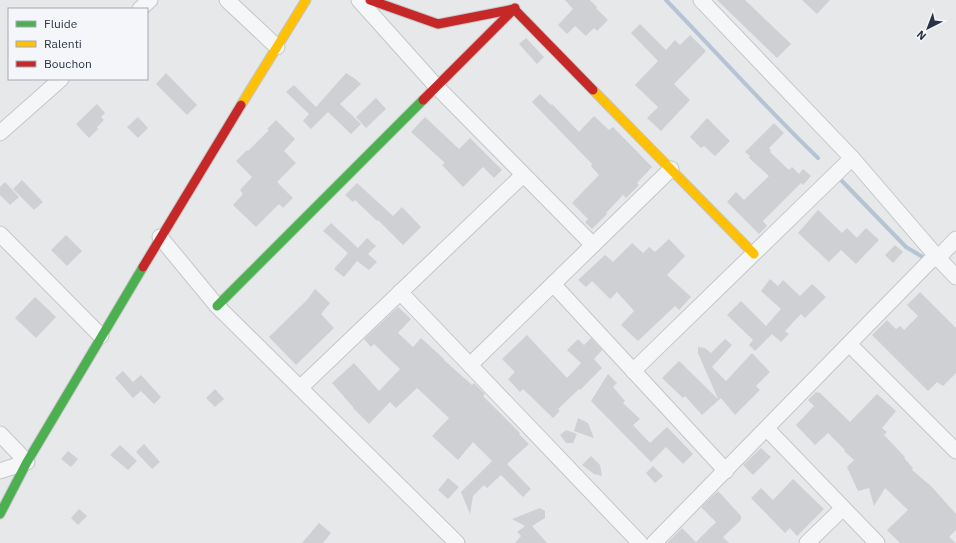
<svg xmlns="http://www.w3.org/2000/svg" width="956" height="543" viewBox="0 0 956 543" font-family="'IBM Plex Sans',sans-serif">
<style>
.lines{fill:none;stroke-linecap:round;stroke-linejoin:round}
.stream{stroke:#b4c4d5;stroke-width:4}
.building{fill:#ced0d3}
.street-casing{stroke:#c4c6c8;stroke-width:17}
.fast-casing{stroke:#c4c6c8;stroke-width:11}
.slow-casing{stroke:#c4c6c8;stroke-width:11}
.jam-casing{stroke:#c4c6c8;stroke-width:11}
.street{stroke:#f5f6f7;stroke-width:15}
.fast{stroke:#4caf50;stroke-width:9}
.slow{stroke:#ffc107;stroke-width:9}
.jam{stroke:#c62828;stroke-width:9}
</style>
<rect width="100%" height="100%" fill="#e6e8ea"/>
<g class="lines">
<g class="stream">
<path d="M666 0C717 53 765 107 818 158"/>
<polyline points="842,181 906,247 926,259"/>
</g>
</g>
<g class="building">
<polygon points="565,0 590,0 597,7 596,8 608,20 597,31 594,28 586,36 575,26 567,34 558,25 573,9"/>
<polygon points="717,0 745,0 791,44 777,58"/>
<polygon points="802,0 830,0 817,14"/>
<polygon points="640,24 666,50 675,40 680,45 690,35 706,51 674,84 690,100 661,131 647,118 658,107 635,85 658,61 631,33"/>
<polygon points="526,38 544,57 537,64 519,44"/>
<polygon points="166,73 197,105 187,115 156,84"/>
<polygon points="346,73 354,78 361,84 340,104 361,124 351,134 328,112 311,129 303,121 309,114 286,92 294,85 316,107"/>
<polygon points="540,94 551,105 552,104 579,132 594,116 609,130 613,127 652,167 637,183 639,185 626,198 623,195 606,213 607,214 592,229 585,222 588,219 572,203 599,175 591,166 592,164 532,102"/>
<polygon points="376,98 386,109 366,128 356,117"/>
<polygon points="97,104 105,113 101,117 104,120 97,127 98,129 89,138 76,124"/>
<polygon points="138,117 148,128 138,138 127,127"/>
<polygon points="425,117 459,149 470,138 502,170 494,178 483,167 463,187 442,165 445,163 411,132"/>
<polygon points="707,118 730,141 715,156 704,146 701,148 690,137"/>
<polygon points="276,120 295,139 284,151 296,163 277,182 293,198 283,208 279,204 256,227 233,205 243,194 240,190 252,177 236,161 247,150 248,151 269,130 267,129"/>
<polygon points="774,123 784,133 769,148 771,150 770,152 789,170 792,167 799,174 803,169 811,176 803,185 801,183 763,221 767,226 759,234 727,202 736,192 744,200 769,176 749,158 750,156 745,152"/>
<polygon points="22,180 43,202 34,210 13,189"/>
<polygon points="5,182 19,197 10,205 0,195 0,187"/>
<polygon points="357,183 393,216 402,207 421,227 403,245 378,220 377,221 355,200 353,202 345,195"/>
<polygon points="818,210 842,233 847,228 857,238 866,228 879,240 856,264 841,250 829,262 798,233"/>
<polygon points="331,223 358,248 367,238 376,246 368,254 377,262 369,270 357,261 344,277 334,269 348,253 323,231"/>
<polygon points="66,235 82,251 67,266 51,250"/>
<polygon points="669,239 685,256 667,275 691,297 679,310 675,306 638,341 621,325 634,311 617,292 610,299 592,281 586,287 578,280 605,255 613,262 632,243 643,253 649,247 655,252"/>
<polygon points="895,245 903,252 893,263 885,255"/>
<polygon points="770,279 778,286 783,280 800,296 812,284 826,297 805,318 801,314 785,331 789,334 781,342 772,334 755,351 749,345 753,340 727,315 741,301 766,326 781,309 761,291"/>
<polygon points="315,289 330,303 321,314 334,328 296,365 269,337 307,300"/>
<polygon points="920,292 956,328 956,373 943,386 937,382 928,391 872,335 887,320 896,329 900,326 904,330 918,316 907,305"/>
<polygon points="35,297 56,317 36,338 15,318"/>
<polygon points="398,307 411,319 398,333 413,347 421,338 444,359 444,360 472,385 474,383 485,394 483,396 520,433 519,434 529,444 507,464 531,489 523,497 501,475 487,488 484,485 473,496 470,514 461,492 492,461 473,442 458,460 432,436 449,418 417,388 396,408 390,402 369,424 353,408 353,407 332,383 354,363 379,391 400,369 374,344 371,347 364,339"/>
<polygon points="527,335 567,378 581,363 567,350 578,339 584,345 591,338 602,350 594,359 602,368 580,390 579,389 558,409 560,411 553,418 523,389 520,392 508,379 515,372 502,359"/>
<polygon points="725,339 732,345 712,367 726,381 752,353 770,372 756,386 760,390 735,415 721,398 702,415 685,396 683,398 662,378 679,361 718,399 698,353 698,347 705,348 711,353"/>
<polygon points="123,371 133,382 141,375 161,397 154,404 141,391 133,398 115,378"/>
<polygon points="608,374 617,383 613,387 625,401 623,403 640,419 633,425 650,443 667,427 693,454 683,464 666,447 651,462 591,401"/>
<polygon points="215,389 224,399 215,407 206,398"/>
<polygon points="816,392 818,393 819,392 850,422 877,394 896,411 882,428 887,432 884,435 905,457 904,458 913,468 912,470 931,486 956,514 956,530 949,537 956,543 900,543 887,530 908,510 885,488 874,506 869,488 858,491 847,467 854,460 844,451 845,450 828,433 815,445 796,425 814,406 808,400"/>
<polygon points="578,418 588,423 594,438 574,431"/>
<polygon points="566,430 577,434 573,443 566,443 560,435"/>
<polygon points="144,444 160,462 152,469 136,452"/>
<polygon points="120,445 137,461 128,470 110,455"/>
<polygon points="761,448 771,457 753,475 743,465"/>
<polygon points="68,451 78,459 71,467 61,459"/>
<polygon points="591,456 600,465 602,476 594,474 582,465"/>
<polygon points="653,466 663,476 655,483 646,473"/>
<polygon points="448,478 459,487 448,499 438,490"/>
<polygon points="793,479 824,509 797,536 790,528 785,533 751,498 761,488 773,500"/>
<polygon points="718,491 741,516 741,520 723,537 729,543 667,543 682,528 696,542 716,522 701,507"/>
<polygon points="540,508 545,511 545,518 532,526 547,543 515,543 521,536 517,532 525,526 512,519"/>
<polygon points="79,509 87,516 78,525 71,518"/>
<polygon points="319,523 331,533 323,543 302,543"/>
</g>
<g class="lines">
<defs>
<g id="street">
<polyline points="227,0 277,47"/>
<polyline points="359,0 436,86 593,245"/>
<polyline points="701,0 852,158 938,258 956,277"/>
<polyline points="140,9 150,0"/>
<polyline points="0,133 61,79"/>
<polyline points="0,234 101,336"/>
<polyline points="160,237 217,306 457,543"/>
<polyline points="553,284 726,471"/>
<polyline points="400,292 640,543"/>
<polyline points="850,345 956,451"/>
<polyline points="470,365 671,169"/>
<polyline points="633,371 852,158"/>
<polyline points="300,388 523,175"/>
<polyline points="767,429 877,543"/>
<polyline points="0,434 27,462 0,471"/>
<polyline points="654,543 930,261 938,258 956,239"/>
<polyline points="807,543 843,508"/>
</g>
<g id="fast">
<polyline points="217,306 423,100"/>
<polyline points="0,514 27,462 143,267"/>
</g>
<g id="slow">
<polyline points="593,90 754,254"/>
<polyline points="241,105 306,0"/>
</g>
<g id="jam">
<polyline points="370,0 438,24 514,9 593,90"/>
<polyline points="423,100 515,8"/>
<polyline points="143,267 241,105"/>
</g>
</defs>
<use href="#street" class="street-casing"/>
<use href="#fast" class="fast-casing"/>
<use href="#slow" class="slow-casing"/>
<use href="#jam" class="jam-casing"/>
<use href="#street" class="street"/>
<use href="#fast" class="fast"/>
<use href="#slow" class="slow"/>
<use href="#jam" class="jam"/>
</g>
<rect x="8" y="8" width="140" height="72" fill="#f4f6f9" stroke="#a4a8b1"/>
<rect x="16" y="21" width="20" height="6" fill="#4caf50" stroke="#a4a8b1"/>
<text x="44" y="28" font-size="12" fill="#2b3445">Fluide</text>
<rect x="16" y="41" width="20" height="6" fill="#ffc107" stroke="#a4a8b1"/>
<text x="44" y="48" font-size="12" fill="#2b3445">Ralenti</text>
<rect x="16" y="61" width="20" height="6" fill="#c62828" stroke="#a4a8b1"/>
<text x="44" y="68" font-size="12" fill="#2b3445">Bouchon</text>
<g transform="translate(928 28) rotate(222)" stroke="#f4f6f9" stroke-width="3" paint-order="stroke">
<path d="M0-3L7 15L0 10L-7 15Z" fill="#2b3445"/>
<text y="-6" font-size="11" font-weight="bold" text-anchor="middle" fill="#2b3445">N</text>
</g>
</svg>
